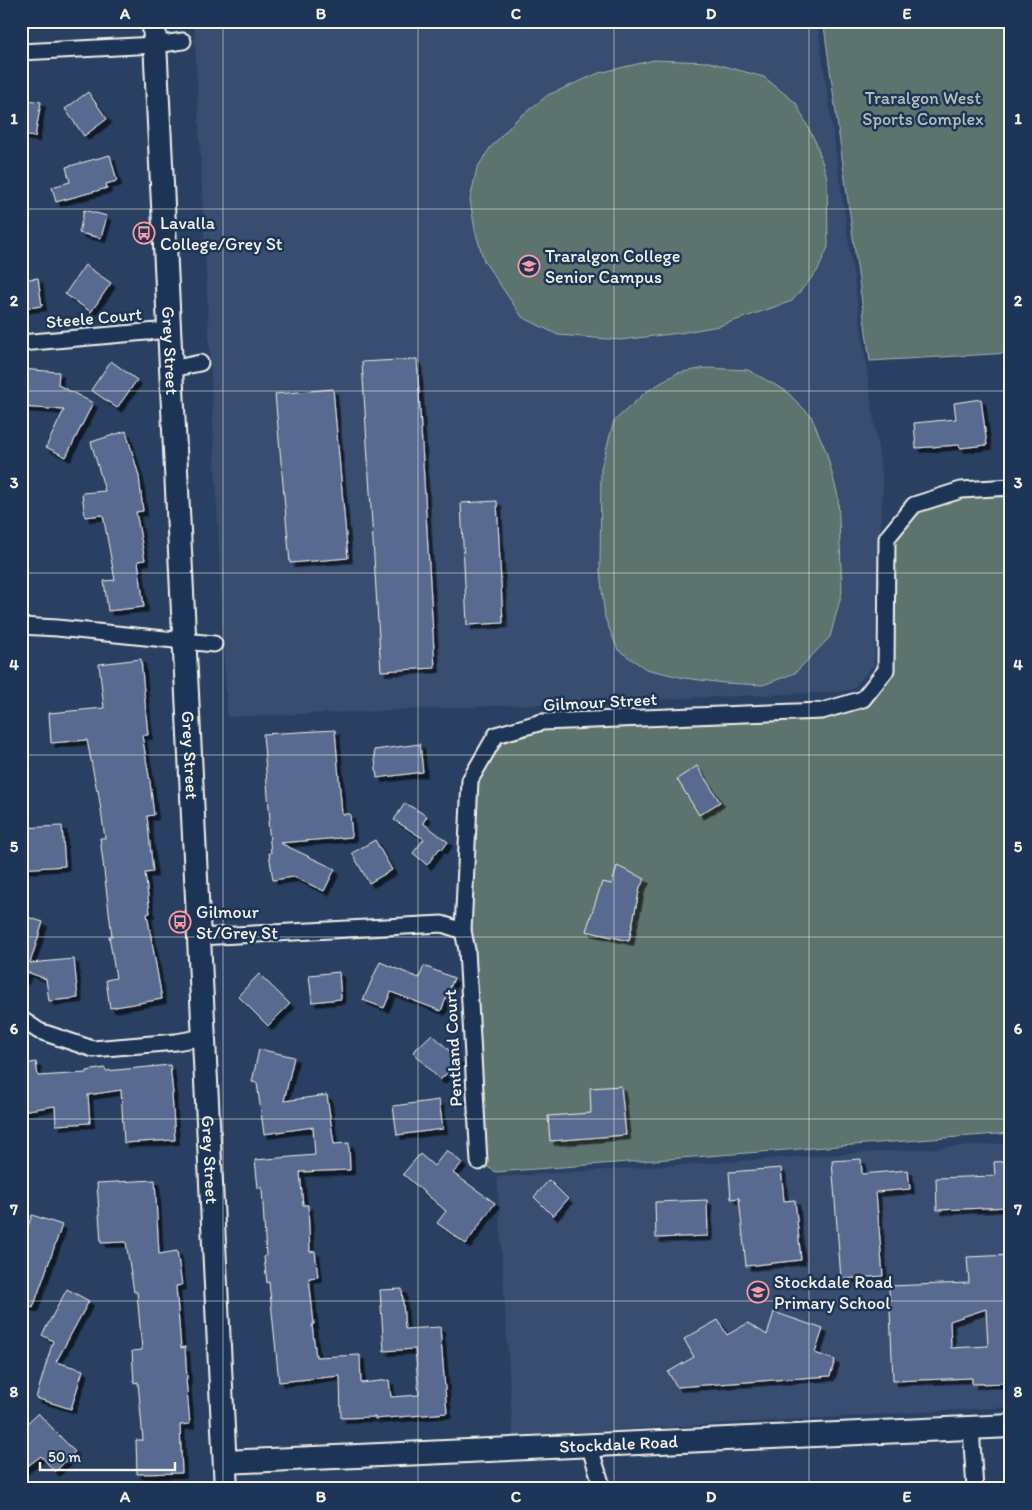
<svg xmlns="http://www.w3.org/2000/svg" width="1032" height="1510" viewBox="0 0 1032 1510" font-family="Itim,sans-serif">
	<defs>
		<filter id="shadow"><feDropShadow dx="4.5" dy="4.5" stdDeviation="0" flood-color="#0009"/></filter>
	</defs>
	<rect width="100%" height="100%" fill="#294062"/>
	<filter id="ink" filterUnits="userSpaceOnUse"><feTurbulence type="fractalNoise" baseFrequency=".02" numOctaves="2"/><feDisplacementMap in="SourceGraphic" scale="10" xChannelSelector="R" yChannelSelector="G"/><feConvolveMatrix kernelMatrix="1 2 1 2 8 2 1 2 1" color-interpolation-filters="sRGB"/></filter>
	<g filter="url(#ink)">
		<!-- built -->
		<g fill="#374d70">
			<path d="M194 21H817L883 483 874 665 853 689 838 692 227 717Z"/>
			<path d="M1011 1143V1407L513 1436 497 1177Z"/>
		</g>
		<!-- green -->
		<g fill="#5c736e" stroke="#a8b2ab">
			<path d="M825 21H1011V353L870 361 824 26Z"/>
			<path d="M654 60 709 62 764 77 796 103 816 143 827 177 828 247 818 270 792 301 719 326 680 333 620 340 558 335 522 317 484 261 475 230 470 200 477 168 490 148 516 120 548 95 599 73Z"/>
			<path d="M706 368 748 370 786 391 811 416 826 451 838 496 842 592 830 637 795 673 763 685 724 683 684 678 646 669 618 650 605 618 600 570 601 468 614 421 646 392 677 373Z"/>
			<path d="M1011 487V1133L496 1172 479 1162 467 950 470 780 496 735 542 722 822 711 863 699 886 670 887 538 914 505Z"/>
		</g>
		<!-- building -->
		<g fill="#586b8f" stroke="#f4f1e8" fill-rule="evenodd" filter="url(#shadow)">
			<path d="M88 92 107 119 84 136 65 109Z"/>
			<path d="M21 99 41 102 35 137 21 135Z"/>
			<path d="M110 155 117 181 106 184 107 188 56 202 52 187 70 182 66 167Z"/>
			<path d="M84 210 107 216 101 238 79 233Z"/>
			<path d="M85 265 111 283 91 312 65 294Z"/>
			<path d="M38 278 42 306 21 309V280Z"/>
			<path d="M417 359 435 668 381 671 362 362Z"/>
			<path d="M111 361 137 380 117 408 91 390Z"/>
			<path d="M21 369 59 372 58 385 93 403 66 457 46 447 64 410 21 407Z"/>
			<path d="M333 389 348 558 290 563 275 394Z"/>
			<path d="M981 399 987 445 960 448 959 445 916 448 914 423 956 419 954 403Z"/>
			<path d="M126 431 139 476 143 511 136 512 145 560 138 561 144 607 108 611 104 581 115 580 103 515 85 517 82 493 105 491 91 442Z"/>
			<path d="M497 501 503 623 467 625 461 503Z"/>
			<path d="M141 659 148 735H142L150 782 154 815 147 816 153 872 145 873 150 913 147 914 162 999 110 1008 106 980 116 978 109 936H112L100 838H105L98 790 97 791 87 740 51 743 49 713 104 708 99 664Z"/>
			<path d="M335 730 342 814H350L352 837 280 843 335 869 324 891 294 877 273 880 269 853H271L268 821 270 820 263 734Z"/>
			<path d="M420 744 423 772 377 778 374 750Z"/>
			<path d="M697 766 720 802 699 815 677 779Z"/>
			<path d="M405 803 427 816 423 823 448 842 442 850 440 848 427 865 413 853 424 839 394 820Z"/>
			<path d="M62 826 65 866 21 869V828Z"/>
			<path d="M375 840 392 870 369 883 352 853Z"/>
			<path d="M617 866 645 879 640 887 629 941 586 931 602 882 612 884Z"/>
			<path d="M21 915 43 922 30 963 74 959 78 998 49 1001 46 979 27 972 24 980H21Z"/>
			<path d="M380 962 419 978 424 966 454 978 441 1011 391 992 384 1008 363 1000Z"/>
			<path d="M339 972 341 999 312 1002 309 975Z"/>
			<path d="M259 974 290 1004 268 1026 238 996Z"/>
			<path d="M432 1034 460 1061 440 1080 413 1052Z"/>
			<path d="M259 1049 294 1057 284 1101 327 1095 334 1144 349 1143 350 1170 300 1172 303 1205H308L310 1252 315 1251 318 1277 309 1278 314 1324 312 1325 316 1357 360 1355 361 1383 389 1380 391 1397 419 1395 415 1349 384 1351 380 1290 402 1289 405 1329 440 1327 447 1413 375 1419V1417L341 1418 340 1376 279 1382 269 1282 267 1283 264 1257 266 1256 262 1188H258L255 1160 315 1155 313 1127 264 1134 257 1083 252 1082Z"/>
			<path d="M36 1062 38 1076 87 1073V1071L105 1068 106 1071 170 1065 173 1094H172L175 1140 124 1143 121 1090 88 1095 90 1123 56 1125 55 1106 21 1111V1065Z"/>
			<path d="M621 1086 626 1135 550 1141 548 1116 591 1113 590 1088Z"/>
			<path d="M439 1100 443 1129 397 1135 393 1106Z"/>
			<path d="M447 1150 462 1163 453 1173 495 1203 466 1244 437 1223 446 1211 403 1174 420 1154 434 1166Z"/>
			<path d="M861 1159 862 1174 908 1170 910 1189 876 1192 883 1276 841 1279 832 1161Z"/>
			<path d="M1011 1161V1207L937 1210 936 1178 995 1176 994 1162Z"/>
			<path d="M781 1168 784 1201 795 1200 801 1260 746 1266 739 1198 731 1199 729 1172Z"/>
			<path d="M155 1180 159 1254 177 1251 182 1285 176 1286 181 1348 185 1347 187 1379H186L190 1424 180 1425 182 1473 137 1474 136 1440H143L138 1382 134 1383 132 1351 142 1350 137 1292H134L126 1242 101 1243 97 1183Z"/>
			<path d="M549 1180 568 1199 553 1216 534 1197Z"/>
			<path d="M707 1200 708 1236 656 1238 655 1202Z"/>
			<path d="M32 1215 62 1225 33 1308 21 1304V1245Z"/>
			<path d="M1011 1255V1383L972 1384V1378L893 1381 889 1286 969 1283 967 1257ZM986 1309 988 1346 951 1348 950 1321Z"/>
			<path d="M67 1289 89 1301 56 1362 83 1370 71 1409 36 1398 53 1341 42 1335Z"/>
			<path d="M774 1312 823 1329 815 1353 835 1360 830 1376 677 1387 668 1372 694 1357 684 1339 718 1320 727 1335 748 1323 767 1335Z"/>
			<path d="M38 1413 75 1452 55 1472 41 1456 21 1471V1429Z"/>
		</g>
		<g fill="none" stroke-linecap="round" stroke-linejoin="round">
			<!-- street casing -->
			<g stroke="#f4f1e8" stroke-width="19">
				<g id="street">
					<path d="M21 52 155 45 183 41"/>
					<path d="M21 343 169 330"/>
					<path d="M171 369 200 363"/>
					<path d="M21 626 57 628 214 644"/>
					<path d="M463 931 467 950 479 1162"/>
					<path d="M199 937 442 924 463 931 470 780 496 735 542 722 822 711 863 699 886 670 887 538 914 505 961 490 1011 487"/>
					<path d="M21 1019 39 1031 93 1049 176 1042 204 1037"/>
					<path d="M971 1428 975 1489"/>
					<path d="M589 1445 603 1489"/>
				</g>
			</g>
			<!-- secondary casing -->
			<g stroke="#f4f1e8" stroke-width="26">
				<g id="secondary">
					<path id="s1" d="M154 21 226 1489"/>
					<path id="s2" d="M225 1462 1011 1426"/>
				</g>
			</g>
			<!-- street -->
			<use href="#street" stroke="#1d3557" stroke-width="15"/>
			<!-- secondary -->
			<use href="#secondary" stroke="#1d3557" stroke-width="22"/>
		</g>
	</g>
	<!-- grid -->
	<path fill="none" stroke="#f4f1e8" stroke-width="1" stroke-opacity="0.55" d="M223 21V1489M418 21V1489M614 21V1489M809 21V1489M21 209H1011M21 391H1011M21 573H1011M21 755H1011M21 937H1011M21 1119H1011M21 1301H1011"/>
	<!-- icons -->
	<defs>
		<g id="bus-ring" transform="scale(1.125)"><circle r="9.5" fill="#1d3557" stroke="#ff9aa2" stroke-width="1.5"/><path d="M-5-6H5V4H4V6H2V4H-2V6H-4V4H-5ZM-3.5-4V0h7V-4ZM-3.5 1.2v1.5H-2V1.2ZM2 1.2v1.5H3.5V1.2Z" fill="#ff9aa2"/></g>
		<g id="school-ring" transform="scale(1.125)"><circle r="9.5" fill="#1d3557" stroke="#ff9aa2" stroke-width="1.5"/><path d="M0-5L7-2L0 1L-7-2ZM-4 1L0 2.5L4 1V4Q0 6-4 4Z" fill="#ff9aa2"/></g>
	</defs>
	<g fill-rule="evenodd">
		<use href="#bus-ring" x="144" y="233"/>
		<use href="#school-ring" x="529" y="266"/>
		<use href="#bus-ring" x="180" y="922"/>
		<use href="#school-ring" x="758" y="1292"/>
	</g>
	<g text-anchor="middle" stroke-width="5" stroke-linejoin="round" paint-order="stroke">
		<!-- park labels -->
		<g font-size="18" fill="#b7bfb7" stroke="#1d3557">
			<text x="923" y="104">Traralgon West<tspan x="923" dy="21">Sports Complex</tspan></text>
		</g>
		<!-- poi labels -->
		<g font-size="18" fill="#f4f1e8" stroke="#1d3557" text-anchor="start">
			<text x="160" y="229">Lavalla<tspan x="160" dy="21">College/Grey St</tspan></text>
			<text x="545" y="262">Traralgon College<tspan x="545" dy="21">Senior Campus</tspan></text>
			<text x="196" y="918">Gilmour<tspan x="196" dy="21">St/Grey St</tspan></text>
			<text x="774" y="1288">Stockdale Road<tspan x="774" dy="21">Primary School</tspan></text>
		</g>
		<!-- street labels -->
		<g font-size="18" fill="#f4f1e8" stroke="#1d3557">
			<text transform="translate(94 318) rotate(-5)" y="6">Steele Court</text>
			<text dy="6" stroke="none"><textPath href="#s1" startOffset="330">Grey Street</textPath></text>
			<text transform="translate(600 702) rotate(-3)" y="6">Gilmour Street</text>
			<text dy="6" stroke="none"><textPath href="#s1" startOffset="735">Grey Street</textPath></text>
			<text transform="translate(453 1048) rotate(-93)" y="6">Pentland Court</text>
			<text dy="6" stroke="none"><textPath href="#s1" startOffset="1140">Grey Street</textPath></text>
			<text dy="6" stroke="none"><textPath href="#s2" startOffset="394">Stockdale Road</textPath></text>
		</g>
	</g>
	<!-- margin -->
	<rect width="1032" height="1510" fill="none" stroke="#1d3557" stroke-width="55"/>
	<!-- scale -->
	<path d="M40 1462v8h135v-8" fill="none" stroke="#f4f1e8" stroke-width="2.5"/>
	<text x="48" y="1462" font-size="15" fill="#f4f1e8" stroke="#1d3557" stroke-width="4" paint-order="stroke">50 m</text>
	<rect x="28" y="28" width="976" height="1454" fill="none" stroke="#f4f1e8" stroke-width="2"/>
	<g font-size="16" text-anchor="middle" font-weight="bold" fill="#f4f1e8">
		<text x="125" y="19">A</text>
		<text x="321" y="19">B</text>
		<text x="516" y="19">C</text>
		<text x="711" y="19">D</text>
		<text x="907" y="19">E</text>
		<text x="14" y="124">1</text>
		<text x="1018" y="124">1</text>
		<text x="14" y="306">2</text>
		<text x="1018" y="306">2</text>
		<text x="14" y="488">3</text>
		<text x="1018" y="488">3</text>
		<text x="14" y="670">4</text>
		<text x="1018" y="670">4</text>
		<text x="14" y="852">5</text>
		<text x="1018" y="852">5</text>
		<text x="14" y="1034">6</text>
		<text x="1018" y="1034">6</text>
		<text x="14" y="1215">7</text>
		<text x="1018" y="1215">7</text>
		<text x="14" y="1397">8</text>
		<text x="1018" y="1397">8</text>
		<text x="125" y="1502">A</text>
		<text x="321" y="1502">B</text>
		<text x="516" y="1502">C</text>
		<text x="711" y="1502">D</text>
		<text x="907" y="1502">E</text>
	</g>
</svg>
